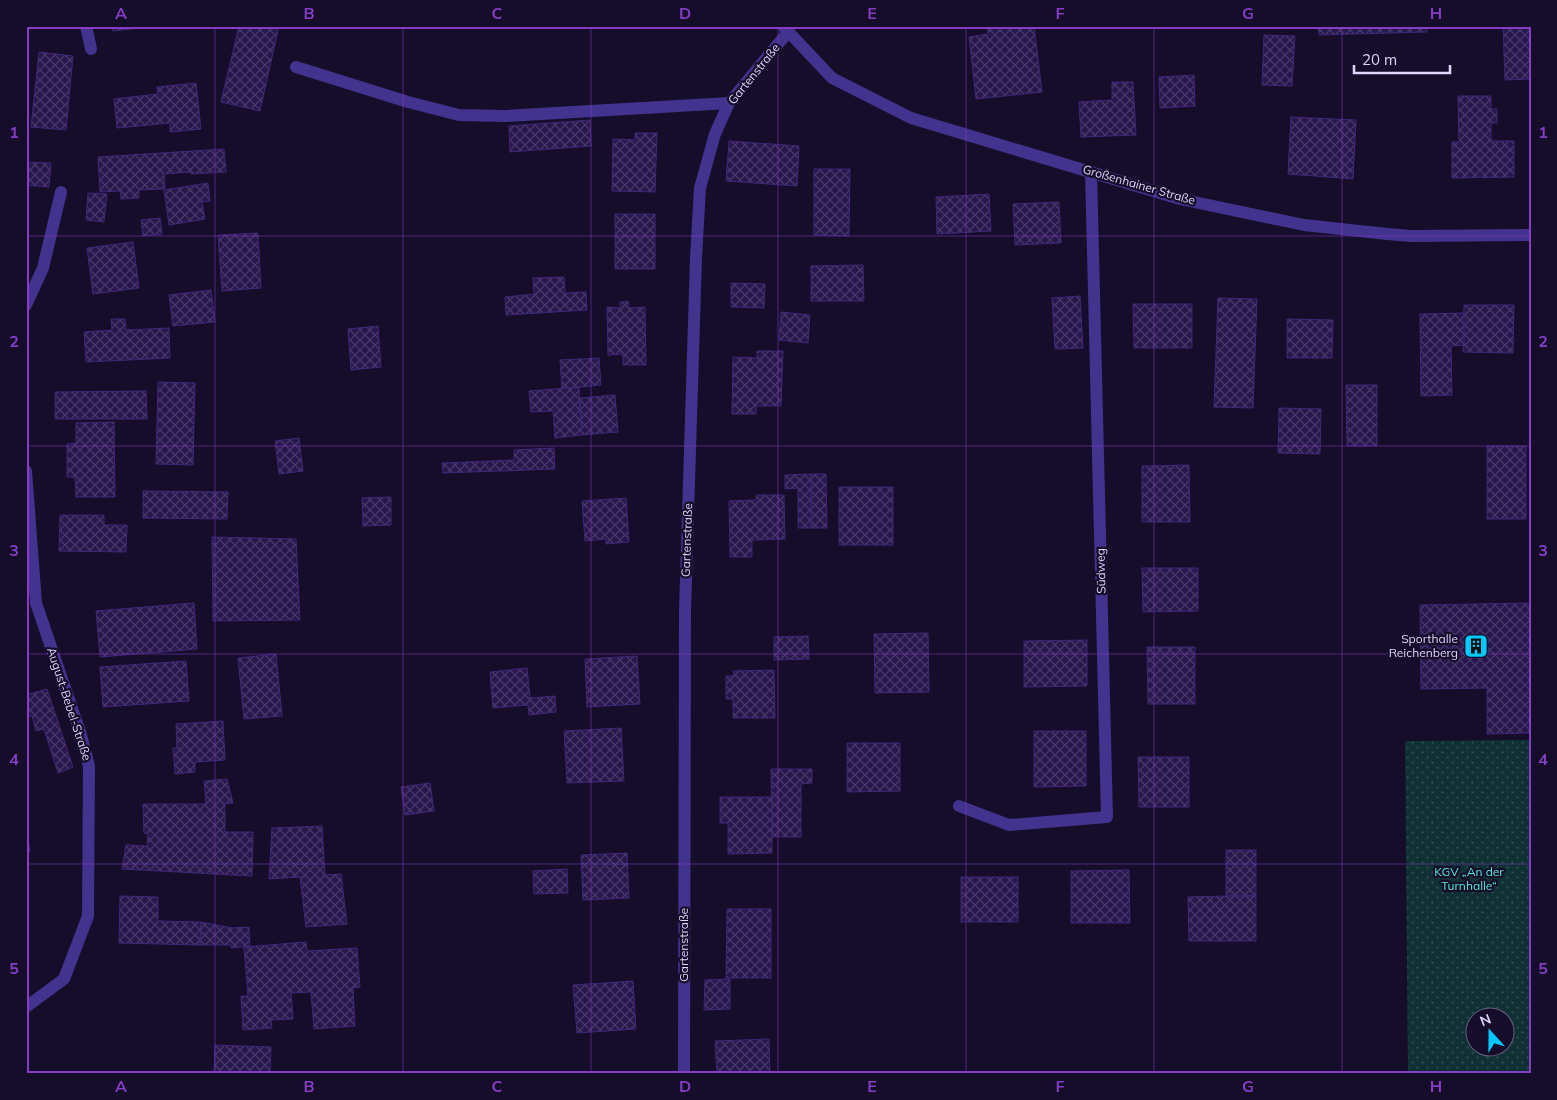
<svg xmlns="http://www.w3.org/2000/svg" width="1557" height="1100" viewBox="0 0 1557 1100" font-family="Mulish,sans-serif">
	<defs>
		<pattern id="park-dots" width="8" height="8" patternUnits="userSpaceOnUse" patternTransform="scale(1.25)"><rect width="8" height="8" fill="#0f3134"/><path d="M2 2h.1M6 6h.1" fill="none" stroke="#324e52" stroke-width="1.8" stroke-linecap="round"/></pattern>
		<pattern id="building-cross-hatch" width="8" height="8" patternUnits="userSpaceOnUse" patternTransform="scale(1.25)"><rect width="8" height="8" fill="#28174d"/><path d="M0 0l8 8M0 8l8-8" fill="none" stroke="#473868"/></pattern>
	</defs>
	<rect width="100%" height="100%" fill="#150d29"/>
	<!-- park -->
	<path fill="url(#park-dots)" fill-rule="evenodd" d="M1531 740V1074H1408L1405 741ZM1474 1018H1504V1048H1474Z"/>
	<!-- building -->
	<g fill="url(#building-cross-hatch)" stroke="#41267b">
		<path d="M112 26H158L113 31Z"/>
		<path d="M239 26H279L260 111 221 102Z"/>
		<path d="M987 26H1034L1042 92 976 99 969 37 988 34Z"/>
		<path d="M1318 26H1427V32L1319 35Z"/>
		<path d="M1503 26H1531V79L1505 80Z"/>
		<path d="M1264 35 1295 36 1292 86 1262 85Z"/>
		<path d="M39 52 73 56 66 130 31 127Z"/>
		<path d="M1194 75 1195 106 1160 108 1159 77Z"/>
		<path d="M1112 82H1133L1136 135 1081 137 1079 102 1112 100Z"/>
		<path d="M196 83 201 129 170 132V123L117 128 114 99 158 94 157 87Z"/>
		<path d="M1458 96H1491V109H1497V123H1491V141H1514V177L1452 178V142H1459Z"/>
		<path d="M1291 117 1356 120 1353 179 1288 174Z"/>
		<path d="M590 120 591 146 510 152 509 126Z"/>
		<path d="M635 133H657L655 192 612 191 613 139 635 140Z"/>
		<path d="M729 141 799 146 797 186 726 181Z"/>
		<path d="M224 149 226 172 191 174V172L164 174 165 189 139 190V198L121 199 120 191 100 192 98 157Z"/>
		<path d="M26 162 51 163 49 187 26 185Z"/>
		<path d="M814 169H850L849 236 814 235Z"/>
		<path d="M208 183 210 201 202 202 205 219 169 225 164 190Z"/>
		<path d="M88 193 107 194 104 222 86 220Z"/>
		<path d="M989 194 991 231 937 234 936 197Z"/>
		<path d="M1059 202 1061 243 1015 245 1013 204Z"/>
		<rect x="615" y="214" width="40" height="55"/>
		<path d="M160 218 162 234 143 236 141 220Z"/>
		<path d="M258 233 261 288 222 291 218 235Z"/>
		<path d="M133 242 139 288 93 294 87 248Z"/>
		<path d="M863 265 864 301H811V266Z"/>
		<path d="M564 277 565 293 586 292 587 310 506 315 505 297 534 294 533 278Z"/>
		<path d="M731 283 765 284 764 308 731 307Z"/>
		<path d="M211 290 215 322 173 326 169 295Z"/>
		<path d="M1080 296 1083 348 1055 349 1052 298Z"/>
		<path d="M1218 298 1257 299 1253 408 1214 407Z"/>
		<path d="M628 301 629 308 645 307 646 365H623V354L608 355 607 307 620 308V302Z"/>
		<path d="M1133 304H1192V348H1134Z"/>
		<path d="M1464 305H1514L1513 353 1463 352Z"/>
		<path d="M781 312 810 315 808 343 779 340Z"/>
		<path d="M1464 313V345L1451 346 1452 395 1421 396 1420 314Z"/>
		<path d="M111 319H125L126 330 169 328 170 358 86 362 84 332 112 330Z"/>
		<path d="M1287 319 1333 320 1332 358H1287Z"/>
		<path d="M378 326 381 367 351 370 348 329Z"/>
		<path d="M757 351H783L781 406H756V414H732L733 357 757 358Z"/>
		<path d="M599 358 601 385 562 389 560 360Z"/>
		<path d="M158 382 195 383 193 465 156 464Z"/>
		<path d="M1346 385H1377V446H1347Z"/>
		<path d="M579 387 582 435 555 438 553 411 531 412 529 391Z"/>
		<path d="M146 391 147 419H55V392Z"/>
		<path d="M615 395 618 432 582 435 580 398Z"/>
		<path d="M1279 408 1321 409 1320 454 1278 453Z"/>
		<path d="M114 422 115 497H76L75 477H67V444L76 443V423Z"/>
		<path d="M299 438 303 471 279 474 275 441Z"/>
		<rect x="1487" y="446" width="39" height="73"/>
		<path d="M554 448 555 469 443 473 442 463 514 460V450Z"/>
		<path d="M1189 465 1190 522H1142V466Z"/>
		<path d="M811 474V528H798V488L785 489V475Z"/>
		<path d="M811 474H826L827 528H811Z"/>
		<rect x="839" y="487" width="54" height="58"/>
		<path d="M143 491 228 492 227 519 143 518Z"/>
		<path d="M756 495H784L785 539 752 540V557H730L729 501 756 500Z"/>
		<path d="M391 497V525L363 526 362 498Z"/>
		<path d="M626 498 629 542 606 544V539L585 541 582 501Z"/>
		<path d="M60 515H104V525H127L126 552 59 551Z"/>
		<path d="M212 537 296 539 300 620 213 621Z"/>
		<path d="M1142 568H1198V611L1143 612Z"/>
		<path d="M194 603 197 649 100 657 96 611Z"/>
		<path d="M1531 603V733L1487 734V688L1421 689 1420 605Z"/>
		<path d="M928 633 929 692 875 693 874 634Z"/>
		<path d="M808 636 809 659 774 660V637Z"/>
		<path d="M1087 640V686L1024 687V641Z"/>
		<path d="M1147 647H1195V704H1148Z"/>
		<path d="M276 654 282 716 244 719 238 658Z"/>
		<path d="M637 656 640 704 587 707 585 659Z"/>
		<path d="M186 661 189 701 103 707 100 667Z"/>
		<path d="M527 668 530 698 555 696 556 712 529 715 528 705 493 708 490 672Z"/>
		<path d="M774 670 775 718H733V699H726V676H734L733 671Z"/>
		<path d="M47 689 73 767 58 773 44 729 36 731 32 716 26 717V695Z"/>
		<path d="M223 721 225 760 195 762V772L175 774 173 748H177L176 724Z"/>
		<path d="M621 728 624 781 567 783 564 731Z"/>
		<path d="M1034 731H1086V786L1034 787Z"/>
		<path d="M847 743H900V791L847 792Z"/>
		<path d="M1138 757H1189V807H1139Z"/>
		<path d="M771 769H812V783L801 784V837H772Z"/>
		<path d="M227 779 233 803 225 804V832H253L252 876 122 869 126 845 147 846 148 834 144 833 143 804H206L204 781Z"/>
		<path d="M430 783 434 811 405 815 401 787Z"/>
		<path d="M720 797H772V853L728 854V823H720Z"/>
		<path d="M26 822 30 852 26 853Z"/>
		<path d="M322 826 325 875 341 874 347 924 306 927 300 877 269 879 272 828Z"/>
		<rect x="1226" y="850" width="30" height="46"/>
		<path d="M627 853 629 898 583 900 581 855Z"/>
		<path d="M567 869 568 893 534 894 533 871Z"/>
		<path d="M1129 870 1130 923H1071V871Z"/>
		<rect x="961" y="877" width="57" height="45"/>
		<path d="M120 896 158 897V921L201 922 200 945 119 943Z"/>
		<path d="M1226 896H1256V941H1189L1188 897Z"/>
		<path d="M727 909H771V978H726Z"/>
		<path d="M201 922 232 928 249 927 250 946 231 948V945H200Z"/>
		<path d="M306 942 307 951 357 948 360 987 353 988 355 1026 314 1029 311 992 291 993 293 1019 271 1020 272 1028 243 1030 241 996H248L244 947Z"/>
		<path d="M730 979V1009L704 1010 705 980Z"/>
		<path d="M633 981 636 1029 577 1033 573 985Z"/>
		<path d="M769 1039 770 1074 717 1073 715 1041Z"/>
		<path d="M215 1045 271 1047 270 1074H214Z"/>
	</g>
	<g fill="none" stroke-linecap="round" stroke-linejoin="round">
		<!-- service -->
		<g stroke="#41338e" stroke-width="12">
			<path d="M86 26 91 49"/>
			<path d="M296 67 408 102 459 115 506 116 729 103"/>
		</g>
		<!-- minor -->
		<g stroke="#41338e" stroke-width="12">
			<path d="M26 305 43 268 61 192"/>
			<path d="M26 471 36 603 81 735 89 766 88 916 64 979 26 1007"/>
			<path d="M959 806 1009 825 1107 817 1091 172"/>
			<path d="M684 1074 685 611 696 258 700 188 715 134 729 103 788 32"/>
		</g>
		<!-- tertiary -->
		<path stroke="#41338e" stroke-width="12" d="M783 26 832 78 911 118 1180 199 1304 225 1387 234 1411 236 1531 235"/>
	</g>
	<!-- grid -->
	<path fill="none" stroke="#853dc5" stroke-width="1" stroke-opacity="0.55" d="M215 26V1074M403 26V1074M591 26V1074M778 26V1074M966 26V1074M1154 26V1074M1342 26V1074M26 236H1531M26 446H1531M26 654H1531M26 864H1531"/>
	<!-- icons -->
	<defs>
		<g id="building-square" transform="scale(1.25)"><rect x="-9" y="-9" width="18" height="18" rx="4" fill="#01c9ff" stroke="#150d29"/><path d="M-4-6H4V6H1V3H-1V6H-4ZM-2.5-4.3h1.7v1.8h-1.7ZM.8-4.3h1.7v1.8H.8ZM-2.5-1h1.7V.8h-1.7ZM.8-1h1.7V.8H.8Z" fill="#111"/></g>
	</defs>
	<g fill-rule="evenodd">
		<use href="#building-square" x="1476" y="646"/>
	</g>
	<g text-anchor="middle" stroke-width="4.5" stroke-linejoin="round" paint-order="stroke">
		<!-- street labels -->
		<g font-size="12" fill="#dfd5ff" stroke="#150d29">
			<text transform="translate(754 74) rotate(-51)" y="4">Gartenstraße</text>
			<text transform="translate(1139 185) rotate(16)" y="4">Großenhainer Straße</text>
			<text transform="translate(687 540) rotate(-88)" y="4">Gartenstraße</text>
			<text transform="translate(1101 571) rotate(-91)" y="4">Südweg</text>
			<text transform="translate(69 704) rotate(72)" y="4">August-Bebel-Straße</text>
			<text transform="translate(684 945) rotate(-90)" y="4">Gartenstraße</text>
		</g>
		<!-- poi labels -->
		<g font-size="12" fill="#dfd5ff" stroke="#150d29" text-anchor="end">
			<text x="1458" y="643">Sporthalle<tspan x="1458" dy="14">Reichenberg</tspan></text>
		</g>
		<!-- park labels -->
		<g font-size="12" fill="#53edd8" stroke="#150d29">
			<text x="1469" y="876">KGV „An der<tspan x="1469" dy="14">Turnhalle“</tspan></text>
		</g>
	</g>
	<!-- border -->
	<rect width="1557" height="1100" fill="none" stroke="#150d29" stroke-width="55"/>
	<!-- north arrow -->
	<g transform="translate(1490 1032) rotate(339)"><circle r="24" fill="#150d29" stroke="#665d7f"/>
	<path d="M0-4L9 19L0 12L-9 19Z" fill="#01c9ff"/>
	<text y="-8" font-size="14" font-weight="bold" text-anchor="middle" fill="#dfd5ff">N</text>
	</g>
	<!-- scale -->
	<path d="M1354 65v8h96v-8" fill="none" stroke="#dfd5ff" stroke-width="2.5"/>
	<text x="1362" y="65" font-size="15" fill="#dfd5ff" stroke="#150d29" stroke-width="4" paint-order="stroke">20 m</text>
	<rect x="28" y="28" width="1502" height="1044" fill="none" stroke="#853dc5" stroke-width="2"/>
	<g font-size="16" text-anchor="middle" font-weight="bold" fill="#853dc5">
		<text x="121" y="19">A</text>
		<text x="309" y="19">B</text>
		<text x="497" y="19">C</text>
		<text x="685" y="19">D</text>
		<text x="872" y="19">E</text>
		<text x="1060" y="19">F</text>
		<text x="1248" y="19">G</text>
		<text x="1436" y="19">H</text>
		<text x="14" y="138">1</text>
		<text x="1543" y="138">1</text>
		<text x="14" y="347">2</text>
		<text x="1543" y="347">2</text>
		<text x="14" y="556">3</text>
		<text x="1543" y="556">3</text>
		<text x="14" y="765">4</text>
		<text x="1543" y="765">4</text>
		<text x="14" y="974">5</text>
		<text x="1543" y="974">5</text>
		<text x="121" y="1092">A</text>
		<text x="309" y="1092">B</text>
		<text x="497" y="1092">C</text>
		<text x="685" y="1092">D</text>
		<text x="872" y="1092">E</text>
		<text x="1060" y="1092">F</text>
		<text x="1248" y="1092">G</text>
		<text x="1436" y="1092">H</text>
	</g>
</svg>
